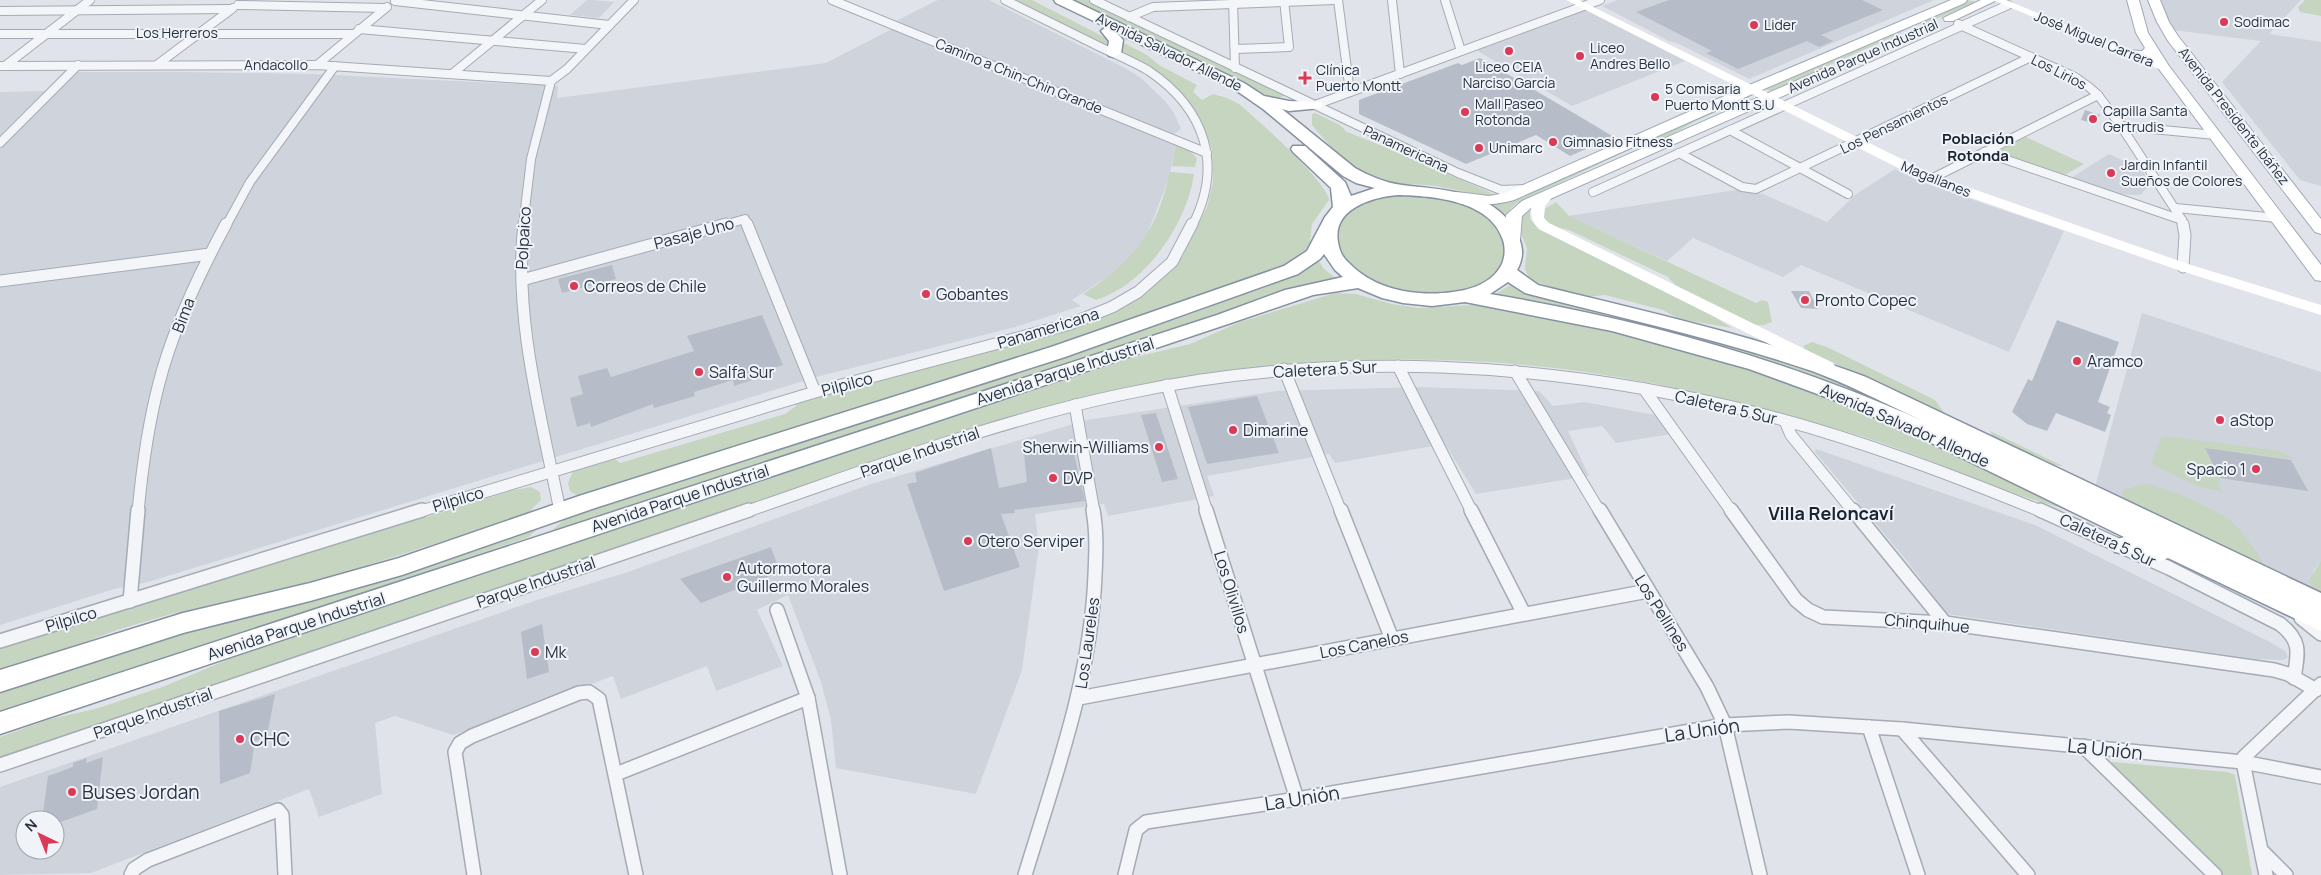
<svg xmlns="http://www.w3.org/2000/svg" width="2321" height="875" viewBox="0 0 2321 875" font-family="Manrope,sans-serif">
	<rect width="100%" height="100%" fill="#e0e4ea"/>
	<!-- built -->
	<g fill="#ced3dc" fill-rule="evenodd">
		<path d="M587 0H593L614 2 599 18 570 15Z"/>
		<path d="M938 0H989L1125 68 1140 77 1165 101 1174 113 1181 129 1171 136 894 22Z"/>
		<path d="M1618 0H1934L1749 79 1679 44 1669 41 1602 6Z"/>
		<path d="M2160 0H2301L2269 34 2321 42V186L2300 180 2222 82 2261 41 2173 30Z"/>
		<path d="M1586 10 1685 61 1572 106 1476 50Z"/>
		<path d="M892 29 1176 145 1169 178 1148 232 1138 249 1119 269 1072 300 1081 306 1015 327 820 376 148 582 114 589 0 625V92L45 91 64 72H181L314 74 558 86 557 98 826 63Z"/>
		<path d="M2109 154 2142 169 2150 185 2140 195 2117 194 2071 178Z"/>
		<path d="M1895 169 1918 181 2064 231 2009 352 1801 265 1783 277 1693 238 1667 261 1568 216 1736 190 1763 194 1827 222 1855 195Z"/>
		<path d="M2142 313 2321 372V560L2314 570 2311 587 2316 593 2094 491Z"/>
		<path d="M1418 387 1539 391 1553 406 1584 402 1655 415 1671 434 1616 443 1602 426 1568 431 1589 476 1476 494 1445 444 1335 463 1329 454 1207 476 1214 496 1108 516 1104 504 1035 514 1039 546 1022 670 976 794 836 768 831 720 821 682 788 595 757 610 783 666 716 691 707 666 621 699 613 676 453 735 395 716 375 723 382 794 319 817 309 789 91 873 0 875V787L537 600 628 572 871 484 1087 420 1277 391ZM25 820H55V850H25Z"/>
		<path d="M1816 449 2035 525 2268 641 2285 651 2288 657 2283 660 2256 659 1947 614 1903 556 1815 452Z"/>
	</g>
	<!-- green -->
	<g fill="#c6d5c0">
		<path d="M1011 0H1032L1110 40 1108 47Z"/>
		<path d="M1072 0H1088L1282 93 1284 96 1277 99 1270 97 1204 62Z"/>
		<path d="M1967 0 1977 2 1921 25 1919 21Z"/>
		<path d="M2305 0H2321V16L2300 12 2298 7Z"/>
		<path d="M1912 25 1897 35 1771 91 1765 89Z"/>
		<path d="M1122 42 1147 55 1159 65 1197 85 1193 92 1202 100 1213 94 1227 98 1239 104C1255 117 1328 183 1329 200L1312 224 1310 242 1305 252 1285 267 1202 297 1168 305 1150 312 1128 324 1014 362 578 496 570 491 568 483 573 471 614 458 620 463 785 414 796 406V403L1048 335 1146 292 1167 274 1183 255 1207 207 1213 182 1212 149 1200 120 1182 95 1173 86 1120 53Z"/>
		<path d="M1748 95 1750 97 1696 121 1662 140 1653 143 1644 141Z"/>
		<path d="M1315 113 1340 125 1347 132 1385 147 1496 195C1475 197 1457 189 1436 186 1423 184 1410 185 1398 184 1356 179 1337 154 1312 125V114Z"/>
		<path d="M2024 136 2084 164 2063 176 1995 153Z"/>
		<path d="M1171 142 1190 150 1197 159 1195 167 1172 166 1176 145Z"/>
		<path d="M1629 147 1633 148 1517 203 1511 208 1507 215 1489 204 1513 201Z"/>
		<path d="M1170 172 1194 174C1187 224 1145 285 1096 300L1083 294C1134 261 1156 233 1170 172Z"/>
		<path d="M1388 194C1413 194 1436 195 1459 203 1490 213 1523 245 1495 275 1485 285 1470 289 1457 293 1420 303 1327 283 1336 231 1338 220 1348 208 1359 203 1368 199 1379 197 1388 194Z"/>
		<path d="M1556 202 1569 216 1756 303 1762 300 1768 302 1772 322 1764 325H1754L1679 289 1668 277 1569 230 1551 226 1544 221 1543 210Z"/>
		<path d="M1533 206 1530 211V219L1540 230 1702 309 1732 328 1679 319 1663 310 1605 295 1587 297 1535 282 1528 276 1525 269 1527 248 1518 227 1523 212Z"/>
		<path d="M1317 258 1324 269 1337 279 1272 296 546 536 566 518 1186 316 1293 274Z"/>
		<path d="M1512 284 1520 290 1541 297C1650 323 1758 350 1862 391L2321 610 1880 406 1492 296Z"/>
		<path d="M1335 293 1356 294 1392 304 1419 308 1490 304 1617 331 1735 363 1873 413 2080 515C2061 507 2042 503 2022 496 1968 477 1916 453 1861 436 1752 404 1639 375 1525 365 1347 349 1176 369 1004 418L0 759V737L50 719 95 709 165 686 234 657 1132 358 1190 344 1240 322Z"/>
		<path d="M1812 342 1827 347 1935 400 1945 414 1806 350 1803 346Z"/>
		<path d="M1990 431 2063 466 2050 465 1993 438Z"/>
		<path d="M2165 436 2279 451 2295 459 2205 448 2220 478 2218 483 2222 492 2197 486 2151 464 2161 438Z"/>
		<path d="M2145 484C2165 486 2220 510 2235 525 2249 540 2260 558 2271 575L2125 502 2122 493 2126 489Z"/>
		<path d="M531 487 540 492 541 500 527 514 306 585 215 606 171 614 117 630 0 673V648L514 490Z"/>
		<path d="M539 527 529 537 0 714V692L182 632Z"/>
		<path d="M2321 560V593L2311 587 2309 581Z"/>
		<path d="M2112 762 2228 772 2235 775 2252 875H2223L2110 765Z"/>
	</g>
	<!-- building -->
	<g fill="#b7bdc8">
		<path d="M1669 0H1862L1883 10 1821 35 1833 41 1819 47 1807 41 1738 69 1706 53 1712 51 1636 12Z"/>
		<path d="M1480 58 1567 109 1614 137 1570 156 1536 135 1466 164 1359 114V100L1458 63 1462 65Z"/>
		<path d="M2085 110 2100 115 2096 124 2081 120Z"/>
		<path d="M612 265 616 279 562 293 558 279Z"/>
		<path d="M1791 291H1809L1818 309 1801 308Z"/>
		<path d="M762 315 783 365 770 369 771 374 734 386 733 380 694 392 695 396 654 408 653 404 591 427 590 423 577 427 570 398 583 394 578 376 607 368 611 377 694 351 687 336Z"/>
		<path d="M2057 320 2119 342 2098 402 2110 407 2107 413 2111 415 2105 432 2056 413 2047 431 2027 424 2012 412 2028 379 2032 381Z"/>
		<path d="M1257 396 1279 453 1207 464 1188 407Z"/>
		<path d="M1156 413 1178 479 1162 482 1141 415Z"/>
		<path d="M1072 445 1085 501 1014 510 1015 513 1001 514 1020 567 944 591 907 484 917 482 915 473 991 448 999 488 1027 482 1024 454Z"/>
		<path d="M2205 448 2291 460 2308 491 2220 478Z"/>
		<path d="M771 547 780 572 701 603 680 579Z"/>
		<path d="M542 624 549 672 527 679 521 632Z"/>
		<path d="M275 694 267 736 255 741 250 773 220 784 219 711Z"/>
		<path d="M103 757 97 809 55 824V820H42L48 776 73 767V763L87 758 86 763Z"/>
	</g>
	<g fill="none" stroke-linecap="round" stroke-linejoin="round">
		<!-- street-far2 casing -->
		<g stroke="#a5abb5" stroke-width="10">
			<g id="street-far2">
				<path d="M832 0 1207 153"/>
				<path d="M1005 0C1033 14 1062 28 1090 42 1109 52 1131 60 1149 71 1205 109 1224 165 1192 226"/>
				<path d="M1094 0 1458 173 1501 190 1525 189"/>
				<path d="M1233 0 1235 68"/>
				<path d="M1338 0 1350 92"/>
				<path d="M1392 0 1400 74"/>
				<path d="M1445 0 1461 51"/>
				<path d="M395 1 609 25"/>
				<path d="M238 5 385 8"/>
				<path d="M0 11 231 9"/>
				<path d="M1129 17 1153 7 1335 0"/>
				<path d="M1958 24 2075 77 2089 87 2098 95 2121 126 2182 220 2183 226"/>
				<path d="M359 29 586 49"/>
				<path d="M0 34H353"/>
				<path d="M1235 49 1289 47 1284 0"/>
				<path d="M158 64 233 8"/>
				<path d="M317 65 387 7"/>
				<path d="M0 66 317 65 551 81"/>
				<path d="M5 66 90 0"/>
				<path d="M452 74 542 0"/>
				<path d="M1315 105 1600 0"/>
				<path d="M2121 126 2215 135"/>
				<path d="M1730 130 1848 194"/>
				<path d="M0 143 78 65"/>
				<path d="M1984 152 2182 220"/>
				<path d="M1679 153 1742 187 1756 189 2031 57"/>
				<path d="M1931 179 2098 95"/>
				<path d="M1593 192 2008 5"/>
				<path d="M2176 208 2277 218"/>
				<path d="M226 226 250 182 335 66"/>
				<path d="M523 226 531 159 551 81 567 69 634 0"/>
				<path d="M721 226 745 219 748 226"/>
			</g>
		</g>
		<!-- street-far1 casing -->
		<g stroke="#a5abb5" stroke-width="13">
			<g id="street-far1">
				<path d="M524 224C513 316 542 421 560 511"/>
				<path d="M747 224 815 392"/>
				<path d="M2183 224 2185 235 2183 267"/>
				<path d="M522 280 726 224"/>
				<path d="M0 281 210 254"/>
				<path d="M1398 366 1472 512"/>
				<path d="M1284 369 1341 512"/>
				<path d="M1515 371 1600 512"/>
				<path d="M1167 385 1207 512"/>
				<path d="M1644 389 1732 512"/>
				<path d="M1075 405 1094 512"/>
				<path d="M1785 421 1791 435 1854 512"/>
				<path d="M138 512C142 469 148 425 159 383 173 328 199 274 226 224"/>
				<path d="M418 512 815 392 1070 324 1112 307 1138 292 1172 262 1192 224"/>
				<path d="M745 512C870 469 995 421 1124 394 1333 349 1550 361 1757 413 1855 438 1950 474 2043 512"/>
			</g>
		</g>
		<!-- street casing -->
		<g stroke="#a5abb5" stroke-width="16">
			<g id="street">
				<path d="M1206 510 1297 799"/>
				<path d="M1341 510 1392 639"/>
				<path d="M1471 510 1524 614"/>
				<path d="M1600 510 1707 687 1725 725 1760 875"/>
				<path d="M1731 510 1796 600 1808 610 1823 617 1945 623 2274 670 2288 674 2316 690"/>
				<path d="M1853 510 1945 623"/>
				<path d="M2040 510 2169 568 2280 624C2302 641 2298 653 2294 678"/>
				<path d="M130 601 138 510"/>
				<path d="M777 610 808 698 840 875"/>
				<path d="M2301 618 2321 634"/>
				<path d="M0 641 422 510"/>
				<path d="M1079 698 1648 591"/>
				<path d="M1869 727 1918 875"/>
				<path d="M1902 729 2028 875"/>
				<path d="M2083 746 2215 875"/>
				<path d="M0 765 749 510"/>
				<path d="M616 774 808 698"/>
				<path d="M2263 852 2286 875"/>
				<path d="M131 875 134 869 148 860 278 810 282 815 285 875"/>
				<path d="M474 875 455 752 460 743 472 736 579 693 589 692 599 699 636 875"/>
				<path d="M1025 875C1055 776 1091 679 1095 575 1096 553 1097 532 1093 510"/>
				<path d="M1125 875 1136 830 1146 822 1297 799 1725 725 1788 722 1902 729 2243 762 2321 777"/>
				<path d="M2266 875 2243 762 2244 757 2321 684"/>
			</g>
		</g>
		<!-- primary casing -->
		<g stroke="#9ea9b7" stroke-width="2">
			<g id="primary">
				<path d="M1951 0H1967L1965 3 1757 92 1514 200C1501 204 1458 210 1449 197L1457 192 1489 196 1505 193 1747 86Z"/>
				<path d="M1981 0H1997L1953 21H1945L1943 18Z"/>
				<path d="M2127 0H2139L2148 33 2169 66 2321 265V281L2315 280 2150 57 2145 59 2121 56 2119 53 2121 50 2142 51 2145 48 2136 33Z"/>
				<path d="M2148 0H2160L2169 22 2178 36 2321 219V234L2315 232 2168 41 2157 22Z"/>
				<path d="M1823 69 1828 70 1830 73 1828 76 1532 207 1522 216 1520 240 1518 243H1506L1504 240 1506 215 1522 201Z"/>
			</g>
		</g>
		<!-- highway casing -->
		<g stroke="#8692a2" stroke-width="3">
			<path id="highway" d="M1054 0H1072L1244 83 1264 96 1289 101 1321 102 1323 105 1321 108 1289 111 1282 109 1355 168C1369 176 1386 183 1402 185 1443 190 1492 190 1515 230 1523 244 1525 256 1517 270L1538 285C1649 312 1760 337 1866 377L2321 593V631L2168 558 2160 561 2115 552 2111 546 2115 540 2124 537 1917 436 1842 403 1749 369 1612 331 1465 302 1432 306 1403 303 1382 298 1358 288 1313 295 1231 323 0 734V712L1217 315 1285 290 1343 277 1335 270 1324 254 1320 259 1298 274 1065 357 595 508 402 575 310 601 183 633 0 692V670L183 613 310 583 399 558 579 496 1051 347 1284 266 1307 251 1325 217 1333 207 1331 188 1293 152 1291 149 1293 146H1305L1345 182 1351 196 1375 188 1356 183 1343 176 1263 109 1234 89 1117 33 1123 40 1121 53 1114 57 1109 56 1107 53 1109 41 1101 31 1106 27 1056 3ZM1398 195C1433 196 1490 200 1503 240 1506 249 1505 261 1499 269 1489 284 1469 290 1453 292 1416 297 1374 290 1348 262 1342 257 1339 249 1338 242 1332 209 1372 197 1398 195ZM1508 282 1525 293C1621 318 1718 339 1812 371 1850 385 1886 404 1923 421 1785 359 1639 319 1490 294Z"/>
		</g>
		<!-- street-far2 -->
		<use href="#street-far2" stroke="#f3f5f8" stroke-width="8"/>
		<!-- street-far1 -->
		<use href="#street-far1" stroke="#f3f5f8" stroke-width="11"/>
		<!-- street -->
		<use href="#street" stroke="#f3f5f8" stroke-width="13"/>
		<!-- secondary -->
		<g fill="#fff" fill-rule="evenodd">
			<path d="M1566 0H1579L1936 176 2188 264 2321 305V315L2178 270 1926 182Z"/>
			<path d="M1992 0H2006L2169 67 2167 69H2159Z"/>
			<path d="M1547 191 1554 195 1545 206 1544 218 1549 223 1833 363 1836 367 1833 371H1823L1539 229C1526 217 1529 196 1547 191Z"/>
		</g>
		<!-- primary -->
		<use href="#primary" fill="#fff" fill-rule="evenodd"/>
		<!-- highway -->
		<use href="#highway" fill="#fff" fill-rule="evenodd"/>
	</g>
	<!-- markers -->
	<g fill="#da3a56" stroke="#f0f3f7" stroke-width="2">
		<circle cx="2224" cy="22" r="5"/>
		<circle cx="1754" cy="25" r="5"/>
		<circle cx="1509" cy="51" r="5"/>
		<circle cx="1580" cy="56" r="5"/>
		<path d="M1302.5 70.5h5v5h5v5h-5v5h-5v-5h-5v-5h5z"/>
		<circle cx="1655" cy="97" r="5"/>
		<circle cx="1465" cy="112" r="5"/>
		<circle cx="2093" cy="119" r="5"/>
		<circle cx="1553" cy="142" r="5"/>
		<circle cx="1479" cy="148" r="5"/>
		<circle cx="2111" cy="173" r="5"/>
		<circle cx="574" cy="286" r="5"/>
		<circle cx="926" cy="294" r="5"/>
		<circle cx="1805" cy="300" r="5"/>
		<circle cx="2077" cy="361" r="5"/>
		<circle cx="699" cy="372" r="5"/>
		<circle cx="2220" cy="420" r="5"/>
		<circle cx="1233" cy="430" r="5"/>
		<circle cx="1159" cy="447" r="5"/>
		<circle cx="2256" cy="469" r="5"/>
		<circle cx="1053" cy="478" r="5"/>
		<circle cx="968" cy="541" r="5"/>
		<circle cx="727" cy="577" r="5"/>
		<circle cx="535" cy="652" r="5"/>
		<circle cx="240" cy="739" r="5"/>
		<circle cx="72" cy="792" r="5"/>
	</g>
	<g text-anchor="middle" stroke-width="4" stroke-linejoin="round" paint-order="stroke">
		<!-- far-poi labels -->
		<g font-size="14" fill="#273243" stroke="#f0f3f7" text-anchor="start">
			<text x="2234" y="27">Sodimac</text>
			<text x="1764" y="30">Lider</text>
			<text x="1590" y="53">Liceo<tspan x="1590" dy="16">Andres Bello</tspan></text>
			<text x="1509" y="72" text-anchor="middle">Liceo CEIA<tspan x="1509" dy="16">Narciso García</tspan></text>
			<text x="1316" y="75">Clínica<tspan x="1316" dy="16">Puerto Montt</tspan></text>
			<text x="1665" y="94">5 Comisaria<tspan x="1665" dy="16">Puerto Montt S.U</tspan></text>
			<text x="1475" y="109">Mall Paseo<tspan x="1475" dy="16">Rotonda</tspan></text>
			<text x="2103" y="116">Capilla Santa<tspan x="2103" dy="16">Gertrudis</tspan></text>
			<text x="1563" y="147">Gimnasio Fitness</text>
			<text x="1489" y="153">Unimarc</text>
			<text x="2121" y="170">Jardin Infantil<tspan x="2121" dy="16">Sueños de Colores</tspan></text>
		</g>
		<!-- far-street labels -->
		<g font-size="14" fill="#273243" stroke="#f0f3f7">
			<text x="177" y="38">Los Herreros</text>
			<text transform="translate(2094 39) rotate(22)" y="5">José Miguel Carrera</text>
			<text transform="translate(1169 52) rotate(26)" y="5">Avenida Salvador Allende</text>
			<text transform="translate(1863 56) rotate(-24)" y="5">Avenida Parque Industrial</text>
			<text x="276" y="70">Andacollo</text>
			<text transform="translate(2059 72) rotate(27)" y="5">Los Lirios</text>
			<text transform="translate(1019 76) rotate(22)" y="5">Camino a Chin-Chin Grande</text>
			<text transform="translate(2234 116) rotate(52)" y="5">Avenida Presidente Ibáñez</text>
			<text transform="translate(1894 124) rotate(-26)" y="5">Los Pensamientos</text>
			<text transform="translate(1406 149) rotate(25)" y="5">Panamericana</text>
			<text transform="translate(1936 179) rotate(22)" y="5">Magallanes</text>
		</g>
		<!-- far-neighbourhood labels -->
		<g font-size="15" font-weight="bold" fill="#192334" stroke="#f0f3f7">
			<text x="1978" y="144">Población<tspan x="1978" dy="17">Rotonda</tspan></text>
		</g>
		<!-- street labels -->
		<g font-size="16" fill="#273243" stroke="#f0f3f7">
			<text transform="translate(694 233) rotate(-15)" y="6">Pasaje Uno</text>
			<text transform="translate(523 238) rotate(-87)" y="6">Polpaico</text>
			<text transform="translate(183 315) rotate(-69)" y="6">Bima</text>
			<text transform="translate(1048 328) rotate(-17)" y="6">Panamericana</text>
			<text transform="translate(1325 369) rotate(-3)" y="6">Caletera 5 Sur</text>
			<text transform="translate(1065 371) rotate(-18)" y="6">Avenida Parque Industrial</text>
			<text transform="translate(847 384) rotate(-15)" y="6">Pilpilco</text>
			<text transform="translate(1726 407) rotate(13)" y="6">Caletera 5 Sur</text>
			<text transform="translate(1905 425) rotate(24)" y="6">Avenida Salvador Allende</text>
			<text transform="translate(920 452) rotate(-19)" y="6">Parque Industrial</text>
			<text transform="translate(680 498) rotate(-18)" y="6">Avenida Parque Industrial</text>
			<text transform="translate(458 499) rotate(-17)" y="6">Pilpilco</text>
			<text transform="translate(2108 540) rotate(25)" y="6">Caletera 5 Sur</text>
			<text transform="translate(536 582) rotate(-19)" y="6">Parque Industrial</text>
			<text transform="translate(1232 592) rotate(73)" y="6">Los Olivillos</text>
			<text transform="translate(1662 613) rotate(58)" y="6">Los Pellines</text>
			<text transform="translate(71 619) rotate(-17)" y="6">Pilpilco</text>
			<text transform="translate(1927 623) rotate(5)" y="6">Chinquihue</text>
			<text transform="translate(296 626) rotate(-18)" y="6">Avenida Parque Industrial</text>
			<text transform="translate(1087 643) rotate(-82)" y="6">Los Laureles</text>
			<text transform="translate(1364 644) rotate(-11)" y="6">Los Canelos</text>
			<text transform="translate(153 713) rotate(-19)" y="6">Parque Industrial</text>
		</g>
		<!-- poi labels -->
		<g font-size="16" fill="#273243" stroke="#f0f3f7" text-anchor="start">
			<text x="584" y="292">Correos de Chile</text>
			<text x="936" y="300">Gobantes</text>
			<text x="1815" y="306">Pronto Copec</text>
			<text x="2087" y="367">Aramco</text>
			<text x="709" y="378">Salfa Sur</text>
			<text x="2230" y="426">aStop</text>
			<text x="1243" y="436">Dimarine</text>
			<text x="1149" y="453" text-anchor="end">Sherwin-Williams</text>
			<text x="2246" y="475" text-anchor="end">Spacio 1</text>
			<text x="1063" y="484">DVP</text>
			<text x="978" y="547">Otero Serviper</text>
			<text x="737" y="574">Autormotora<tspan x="737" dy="18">Guillermo Morales</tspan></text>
			<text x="545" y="658">Mk</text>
		</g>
		<!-- neighbourhood labels -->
		<g font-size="18" font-weight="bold" fill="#192334" stroke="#f0f3f7">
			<text x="1831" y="520">Villa Reloncaví</text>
		</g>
		<!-- near-street labels -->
		<g font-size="19" fill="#273243" stroke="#f0f3f7">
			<text transform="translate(1702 730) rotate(-8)" y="7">La Unión</text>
			<text transform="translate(2105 749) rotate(6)" y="7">La Unión</text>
			<text transform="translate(1302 798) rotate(-9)" y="7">La Unión</text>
		</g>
		<!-- near-poi labels -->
		<g font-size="19" fill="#273243" stroke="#f0f3f7" text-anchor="start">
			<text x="250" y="746">CHC</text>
			<text x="82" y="799">Buses Jordan</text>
		</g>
	</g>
	<!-- north arrow -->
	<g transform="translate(40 835) rotate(317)"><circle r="24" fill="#f0f3f7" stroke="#a0a6af"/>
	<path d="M0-4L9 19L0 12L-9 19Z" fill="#da3a56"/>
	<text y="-8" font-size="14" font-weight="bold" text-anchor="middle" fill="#273243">N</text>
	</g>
</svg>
